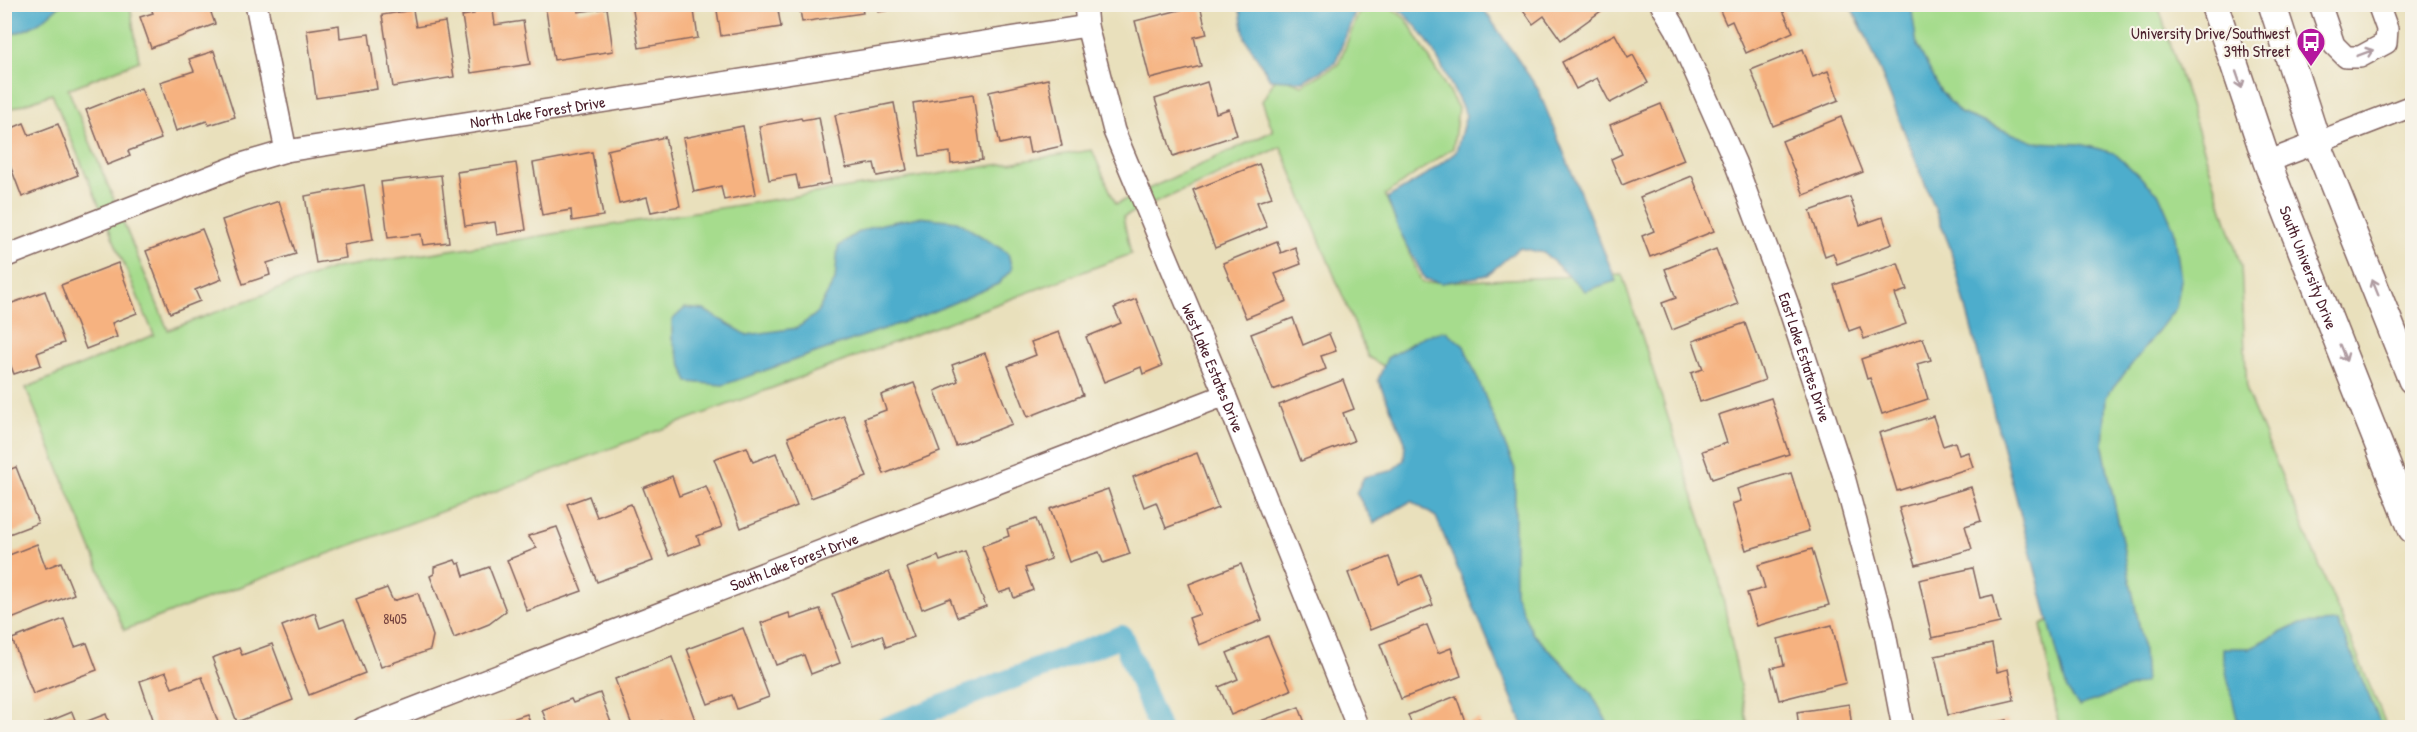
<svg xmlns="http://www.w3.org/2000/svg" width="2417" height="732" viewBox="0 0 2417 732" font-family="'Patrick Hand',sans-serif">
	<rect width="100%" height="100%" fill="#f7f3e8"/>
	<filter id="ink" filterUnits="userSpaceOnUse"><feTurbulence type="fractalNoise" baseFrequency=".0167" numOctaves="2"/><feDisplacementMap in="SourceGraphic" scale="12" xChannelSelector="R" yChannelSelector="G"/><feConvolveMatrix kernelMatrix="1 2 1 2 8 2 1 2 1" color-interpolation-filters="sRGB"/></filter>
	<filter id="wash" filterUnits="userSpaceOnUse"><feTurbulence type="fractalNoise" baseFrequency=".008" numOctaves="4" result="noise"/><feDisplacementMap in="SourceGraphic" scale="24" xChannelSelector="R" yChannelSelector="G"/><feGaussianBlur stdDeviation="1.35" result="paint"/><feColorMatrix in="noise" values="0 0 0 0 0 0 0 0 0 0 0 0 0 0 0 0 0 1.4 0 .05"/><feComposite in="paint" operator="in"/></filter>
	<g filter="url(#wash)">
		<rect width="100%" height="100%" fill="#e9e0bc"/>
		<!-- green -->
		<g fill="#a6dc8d" stroke="#787e5c" stroke-width="1.5">
			<path d="M5 5H130L139 61 68 89 168 330 335 268 1092 150 1116 204 1273 131 1262 101 1277 76 1302 85 1338 65 1359 12 1388 5 1407 20 1458 108 1453 148 1385 195 1422 283 1622 274 1718 573 1748 727H1526L1387 368 1368 357 1281 147 1123 217 1131 254 124 630 26 388 154 335 52 94 5 111Z"/>
			<path d="M1850 5H2158L2241 266 2247 393 2387 727H2059L2041 625 2049 621 1950 247 1868 40Z"/>
		</g>
		<!-- water -->
		<g fill="#4dadcc" stroke="#4c667c" stroke-width="1.5">
			<path d="M4 5 5 4 60 5C41 23 30 30 5 36Z"/>
			<path d="M1239 5V4L1365 5 1357 7 1335 63 1303 81 1270 79 1245 38Z"/>
			<path d="M1393 5H1476L1485 11 1538 89 1616 281 1585 291 1544 253 1519 248 1487 275 1442 283 1425 279 1398 228 1387 198 1423 177 1456 152 1466 115C1446 77 1429 29 1393 5Z"/>
			<path d="M1850 5H1911L1917 45 1940 90 1960 113 2034 142 2080 144 2114 153 2159 194 2174 229 2181 280 2176 308 2106 397 2103 447 2142 639 2145 682 2079 706 2067 690 1950 247 1868 40Z"/>
			<path d="M919 217 957 221 1008 253 1012 269 998 284 927 314 723 385 688 382 672 339V320L685 308 704 310 747 335 797 328 816 314 835 280 838 247C862 224 887 223 919 217Z"/>
			<path d="M1446 331 1464 346 1515 469V593L1532 633 1590 691 1610 727H1524L1436 517 1411 501 1374 523 1356 493 1364 477 1391 471 1404 460 1405 441 1378 380 1387 358 1424 336Z"/>
			<path d="M2338 622 2382 727H2239L2223 659V648H2249L2299 624Z"/>
		</g>
		<g fill="none" stroke-linecap="round" stroke-linejoin="round">
			<!-- canal -->
			<path stroke="#4dadcc" stroke-width="22" d="M885 728 1122 636 1159 728"/>
		</g>
		<g id="blocks">
			<!-- building -->
			<g fill="#f6b280">
				<path d="M149 4H208L215 24 151 48 140 17 153 13Z"/>
				<path d="M472 4H492L495 25 523 21 530 64 471 73 462 16 474 14Z"/>
				<path d="M545 4H577L578 12 607 8 613 51 554 60Z"/>
				<path d="M632 4H693L698 38 639 48Z"/>
				<path d="M716 4H777L781 27 721 36Z"/>
				<path d="M799 4H861L863 13 802 22Z"/>
				<path d="M877 4H916V6L878 12Z"/>
				<path d="M1519 4H1602L1605 8 1561 40 1544 16 1533 24Z"/>
				<path d="M1717 4H1780L1793 32 1746 53 1732 21 1726 24Z"/>
				<path d="M1200 5 1207 34 1194 37 1201 66 1150 79 1135 21Z"/>
				<path d="M413 10 416 27 445 22 454 77 393 87 382 15Z"/>
				<path d="M339 25 340 38 369 34 377 89 316 98 307 30Z"/>
				<path d="M1615 34 1628 58 1633 55 1648 83 1610 103 1597 78 1576 89 1562 62Z"/>
				<path d="M1803 49 1813 77 1828 71 1839 100 1773 126 1751 70Z"/>
				<path d="M214 51 235 117 209 125 207 121 176 131 160 82 194 71 189 59Z"/>
				<path d="M1048 79 1062 146 1030 153 1027 138 1000 144 989 92Z"/>
				<path d="M1207 82 1216 113 1229 109 1237 135 1173 156 1155 99Z"/>
				<path d="M141 88 161 139 128 151 130 156 107 165 86 110Z"/>
				<path d="M973 94 982 160 951 164 950 152 920 156 913 103Z"/>
				<path d="M894 103 907 170 877 176 874 163 846 168 835 115Z"/>
				<path d="M1661 104 1684 160 1622 185 1611 159 1622 154 1610 125Z"/>
				<path d="M819 117 831 183 799 189 796 175 769 180 759 126 801 118 802 120Z"/>
				<path d="M1841 117 1863 172 1804 195 1782 141Z"/>
				<path d="M24 123 29 135 58 124 78 175 22 197 5 152V131Z"/>
				<path d="M743 126 756 194 724 200 721 186 694 192 683 138Z"/>
				<path d="M665 137 680 206 651 212 647 197 619 204 607 150Z"/>
				<path d="M592 152 603 216 572 221 571 210 542 215 533 163Z"/>
				<path d="M516 163 526 230 497 235 495 222 465 226 457 172Z"/>
				<path d="M1259 164 1272 197 1257 202 1267 227 1215 248 1193 190Z"/>
				<path d="M441 175 449 242 423 245 421 234 388 238 381 182Z"/>
				<path d="M1692 176 1714 231 1650 257 1642 236 1654 231 1640 197Z"/>
				<path d="M364 185 373 240 344 245 346 258 316 263 305 196Z"/>
				<path d="M1850 197 1860 225 1883 217 1892 244 1837 264 1833 253 1825 256 1810 211Z"/>
				<path d="M279 201 296 254 267 263 270 275 243 284 222 220Z"/>
				<path d="M202 229 222 279 195 290 200 301 170 313 146 251Z"/>
				<path d="M1277 241 1281 253 1295 247 1301 264 1275 274 1287 301 1246 318 1223 263Z"/>
				<path d="M1716 249 1738 304 1672 330 1662 303 1676 298 1665 269Z"/>
				<path d="M118 263 137 313 112 323 117 337 86 349 61 285Z"/>
				<path d="M1898 263 1907 290 1895 294 1906 324 1864 339 1860 327 1849 331 1834 285Z"/>
				<path d="M45 291 64 343 37 353 41 365 14 374 4 348V306Z"/>
				<path d="M1136 299 1162 366 1143 374 1141 367 1104 382 1086 337 1121 323 1114 308Z"/>
				<path d="M1293 318 1303 345 1329 334 1336 351 1321 356 1326 369 1273 390 1251 334Z"/>
				<path d="M1745 323 1765 380 1700 402 1691 373 1703 369 1693 341Z"/>
				<path d="M1059 332 1083 395 1028 417 1008 366 1036 355 1031 342Z"/>
				<path d="M1923 338 1931 360 1917 364 1928 399 1882 414 1870 378 1867 379 1861 359Z"/>
				<path d="M985 353 1012 424 956 446 935 391 958 381 952 365Z"/>
				<path d="M1343 380 1354 409 1343 413 1354 441 1301 461 1279 405Z"/>
				<path d="M914 383 940 452 884 474 864 418 886 410 881 395Z"/>
				<path d="M1771 398 1789 454 1712 479 1702 451 1727 443 1718 415Z"/>
				<path d="M844 416 867 477 811 498 788 437Z"/>
				<path d="M1933 416 1943 446 1955 442 1959 455 1968 452 1973 467 1897 491 1879 433Z"/>
				<path d="M747 447 753 462 776 453 797 506 741 528 714 459Z"/>
				<path d="M1197 453 1218 508 1166 528 1156 502 1144 507 1133 477Z"/>
				<path d="M16 467 38 523 4 536V472Z"/>
				<path d="M1791 473 1809 531 1746 550 1732 504 1741 501 1737 489Z"/>
				<path d="M672 476 679 496 706 486 722 527 697 536 700 544 669 556 643 488Z"/>
				<path d="M1971 487 1981 521 1965 526 1972 549 1916 565 1899 508Z"/>
				<path d="M1108 489 1130 554 1103 563 1099 552 1069 562 1050 509Z"/>
				<path d="M589 496 597 517 631 504 653 561 597 582 567 504Z"/>
				<path d="M1036 519 1051 559 1025 568 1033 590 1014 598 1011 589 999 593 982 546 1009 536 1007 529Z"/>
				<path d="M557 527 582 591 527 611 507 560 537 548 528 536Z"/>
				<path d="M37 544 46 568 61 562 74 594 4 622V557Z"/>
				<path d="M1812 549 1829 605 1757 626 1747 593 1765 588 1758 565Z"/>
				<path d="M965 552 986 606 957 617 950 598 922 609 907 568 938 556 940 561Z"/>
				<path d="M1389 557 1399 584 1421 575 1433 605 1370 630 1348 573Z"/>
				<path d="M455 560 457 564 460 563 464 576 489 567 506 611 489 624 454 638 430 576 434 574V567Z"/>
				<path d="M1241 564 1262 620 1199 645 1189 618 1200 614 1189 584Z"/>
				<path d="M1973 568 1980 598 1993 595 2000 623 1932 638 1919 580Z"/>
				<path d="M889 572 914 637 886 647 882 635 853 646 833 594Z"/>
				<path d="M387 588 393 601 418 593 433 636 430 650 381 667 356 599Z"/>
				<path d="M820 609 840 663 811 674 804 655 776 665 761 623 789 613 791 619Z"/>
				<path d="M315 613 320 628 344 619 365 673 309 695 282 626Z"/>
				<path d="M64 619 75 647 87 643 97 670 33 694 12 639Z"/>
				<path d="M1427 625 1438 653 1451 648 1461 676 1401 699 1380 644Z"/>
				<path d="M1832 625 1846 683 1779 700 1771 668 1784 665 1778 639Z"/>
				<path d="M743 628 769 697 737 709 732 695 708 704 687 649Z"/>
				<path d="M1268 636 1291 690 1231 715 1219 687 1238 679 1227 653Z"/>
				<path d="M272 644 293 700 237 722 212 658 239 648 242 655Z"/>
				<path d="M1992 644 1997 672 2008 669 2014 700 1948 715 1935 656Z"/>
				<path d="M672 657 698 728H664L661 721 644 728H633L615 679Z"/>
				<path d="M166 672 172 688 202 677 220 728H156L140 681Z"/>
				<path d="M600 693 613 728H549L542 710 571 699 573 703Z"/>
				<path d="M1456 696 1466 724 1479 719 1482 728H1413L1408 715Z"/>
				<path d="M1849 704 1852 728H1799L1797 712Z"/>
				<path d="M1299 707 1307 728H1244V727Z"/>
				<path d="M72 712 77 725 106 714 111 728H46L45 723Z"/>
				<path d="M527 714 532 728H487V727Z"/>
				<path d="M2007 720 2009 728H1978V727Z"/>
			</g>
		</g>
	</g>
	<g filter="url(#ink)">
		<use href="#blocks" fill-opacity="0" stroke="#82635e" stroke-width="1.5"/>
		<g fill="none" stroke-linecap="round" stroke-linejoin="round">
			<!-- minor casing -->
			<g stroke="#82635e" stroke-width="24">
				<g id="minor">
					<path d="M256 4 286 151"/>
					<path id="s1" d="M1085 4 1087 26 1114 131 1225 395 1358 728"/>
					<path id="s2" d="M1661 4 1676 29 1735 162 1787 302 1843 473 1883 623 1903 728"/>
					<path d="M2320 4 2334 45 2346 57H2360L2386 43 2387 29 2378 4"/>
					<path d="M2267 162 2412 106"/>
					<path id="s3" d="M4 257 245 163 286 151 1087 26"/>
					<path id="s4" d="M363 728 1225 395"/>
				</g>
			</g>
			<!-- major casing -->
			<g stroke="#82635e" stroke-width="30">
				<g id="major">
					<path id="s5" d="M2214 4 2267 162 2412 529"/>
					<path d="M2272 4 2317 143 2412 380"/>
				</g>
			</g>
			<!-- minor -->
			<use href="#minor" stroke="#fff" stroke-width="21"/>
			<!-- major -->
			<use href="#major" stroke="#fff" stroke-width="27"/>
		</g>
		<!-- one-way arrows -->
		<defs><path id="oneway-shaft" d="M-6 0H5M1.5-3L5.5 0L1.5 3" fill="none" stroke-width="1.6" stroke-linecap="round" stroke-linejoin="round" transform="scale(1.5)"/></defs>
		<g stroke="#ae9aa0">
			<use href="#oneway-shaft" transform="translate(2365 53) rotate(-20)"/>
			<use href="#oneway-shaft" transform="translate(2239 80) rotate(71)"/>
			<use href="#oneway-shaft" transform="translate(2375 287) rotate(-112)"/>
			<use href="#oneway-shaft" transform="translate(2343 353) rotate(68)"/>
		</g>
	</g>
	<!-- icons -->
	<defs>
		<g id="bus-pin" transform="scale(1.5)"><path d="M0 17L-7.5 6A9.5 9.5 0 1 1 7.5 6Z" fill="#b5179e" stroke="#f7f3e8"/><path d="M-5-6H5V4H4V6H2V4H-2V6H-4V4H-5ZM-3.5-4V0h7V-4ZM-3.5 1.2v1.5H-2V1.2ZM2 1.2v1.5H3.5V1.2Z" fill="#fff"/></g>
	</defs>
	<g fill-rule="evenodd">
		<use href="#bus-pin" x="2311" y="42"/>
	</g>
	<g text-anchor="middle" stroke-width="4.5" stroke-linejoin="round" paint-order="stroke">
		<!-- number labels -->
		<g font-size="14" fill="#754440">
			<text x="395" y="624">8405</text>
		</g>
		<!-- poi labels -->
		<g font-size="16" fill="#4a1f2b" stroke="#f7f3e8" text-anchor="end">
			<text x="2290" y="39">University Drive/Southwest<tspan x="2290" dy="18">39th Street</tspan></text>
		</g>
		<!-- street labels -->
		<g font-size="16" fill="#4a1f2b" stroke="#f7f3e8">
			<text dy="6" stroke="none"><textPath href="#s3" startOffset="556">North Lake Forest Drive</textPath></text>
			<text dy="6" stroke="none"><textPath href="#s5" startOffset="280">South University Drive</textPath></text>
			<text dy="6" stroke="none"><textPath href="#s2" startOffset="382">East Lake Estates Drive</textPath></text>
			<text dy="6" stroke="none"><textPath href="#s1" startOffset="387">West Lake Estates Drive</textPath></text>
			<text dy="6" stroke="none"><textPath href="#s4" startOffset="462">South Lake Forest Drive</textPath></text>
		</g>
	</g>
	<!-- margin -->
	<rect width="2417" height="732" fill="none" stroke="#f7f3e8" stroke-width="24"/>
</svg>
